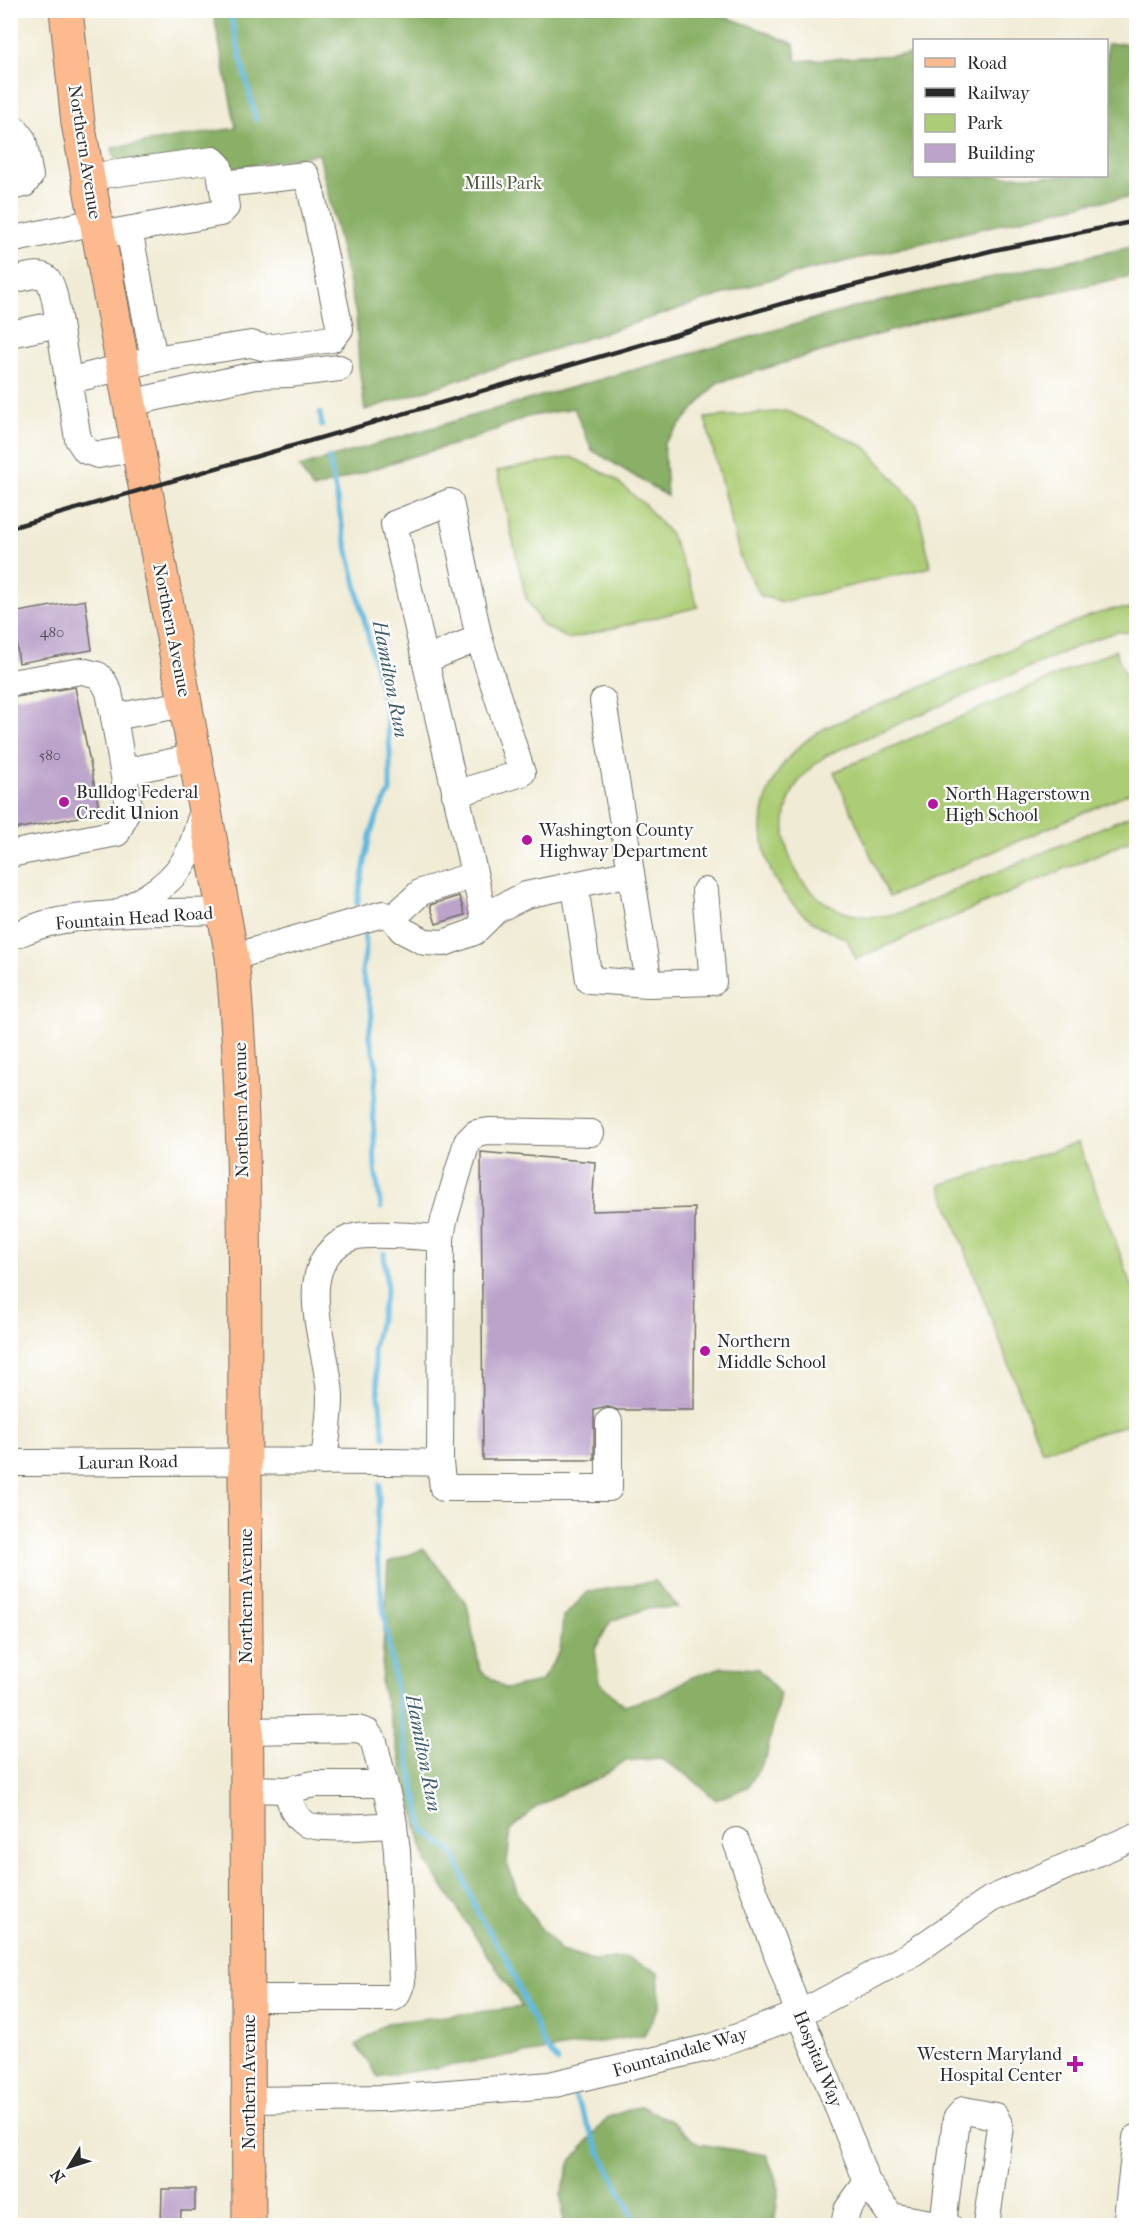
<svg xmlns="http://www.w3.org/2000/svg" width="1147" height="2236" viewBox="0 0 1147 2236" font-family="'IM FELL French Canon',serif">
	<rect width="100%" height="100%" fill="#fff"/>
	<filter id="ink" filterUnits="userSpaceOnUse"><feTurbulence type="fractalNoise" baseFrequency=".0167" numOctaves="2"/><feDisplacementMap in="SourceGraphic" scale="12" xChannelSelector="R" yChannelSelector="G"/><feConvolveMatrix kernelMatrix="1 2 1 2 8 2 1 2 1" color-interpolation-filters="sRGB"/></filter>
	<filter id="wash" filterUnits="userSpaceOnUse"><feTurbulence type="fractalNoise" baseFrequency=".008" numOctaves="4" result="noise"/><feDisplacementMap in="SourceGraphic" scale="24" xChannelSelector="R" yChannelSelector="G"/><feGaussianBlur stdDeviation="1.35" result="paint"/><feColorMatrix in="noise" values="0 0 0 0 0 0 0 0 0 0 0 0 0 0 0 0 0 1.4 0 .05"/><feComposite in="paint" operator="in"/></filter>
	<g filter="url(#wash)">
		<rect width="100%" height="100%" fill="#f0ebd4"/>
		<!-- green -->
		<g fill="#accd75" stroke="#6c7c50" stroke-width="1.5">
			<path d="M787 411 866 447 917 505 931 567 783 602 761 596 741 561 705 418Z"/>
			<path d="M571 457 612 477 645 505 670 534 687 573 698 607 569 639 542 625 526 598 497 471Z"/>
			<path d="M1114 609H1136V632H1117L1092 640 827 755C816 763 805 772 797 784 768 831 793 894 844 912 863 919 884 917 903 912L1136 813V838L856 959 847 939C746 903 730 780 827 727L1089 616Z"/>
			<path d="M1115 650 1136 701V790L889 897 834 772Z"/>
			<path d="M1078 1143 1136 1296V1422L1042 1451 940 1185Z"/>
		</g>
		<!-- forest -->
		<g fill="#89b066" stroke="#5a6e48" stroke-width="1.5">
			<path d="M705 10 749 25 794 44 796 61 914 54V176H1106L1107 44 1136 43V197L1088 203 765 281 365 410 359 367 356 315 319 154 120 187 112 148 236 128 213 11Z"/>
			<path d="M1136 246V275L937 317 717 383 664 443 667 496 592 450 574 408 527 417 473 439 406 458 313 489 299 467 492 410 867 304Z"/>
			<path d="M424 1549 467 1604 480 1670 506 1689 541 1682 560 1651 563 1617 588 1592 655 1581 678 1607 645 1609 611 1621 595 1649 599 1682 624 1706 659 1696 690 1678 722 1667 758 1669 780 1694 766 1758 748 1787 716 1800 690 1777 660 1758 625 1761 598 1779 566 1791 537 1807 511 1829 507 1863 519 1896 538 1925 561 1951 594 1961 627 1958 658 1972 660 2005 644 2035 378 2077 356 2045 387 2023 522 2007 426 1861 381 1684 388 1562Z"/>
			<path d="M640 2106 671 2121 698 2144 767 2155 779 2188 774 2225H563L561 2194 571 2161 608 2117Z"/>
		</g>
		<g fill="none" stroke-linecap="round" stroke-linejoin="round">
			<!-- stream -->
			<g stroke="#61b8de" stroke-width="5">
				<path d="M229 10 256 120"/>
				<path d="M320 413 322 426"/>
				<path d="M329 458 343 530 386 711 390 752V792L379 811 370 835 357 904"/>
				<path d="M363 926 366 947 362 972 372 1015 369 1035 377 1067 373 1106 375 1168 381 1208"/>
				<path d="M384 1253 387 1289 373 1349 384 1437"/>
				<path d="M380 1484 376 1543 382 1601 404 1739 424 1830 454 1854 478 1914 505 1956 545 2047 558 2062"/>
				<path d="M573 2093 599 2150 638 2226"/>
			</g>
		</g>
		<g id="blocks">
			<!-- building -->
			<g fill="#bba3ca">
				<path d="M85 600 92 650 19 663 12 613Z"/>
				<path d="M75 687 100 813 10 830V698Z"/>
				<path d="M459 896 465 915 436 924 430 905Z"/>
				<path d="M481 1152 595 1162 592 1211 695 1208 694 1410H618L608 1407 594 1410V1460H483Z"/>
				<path d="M162 2189H195V2211H181L180 2226H161Z"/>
			</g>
		</g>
	</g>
	<g filter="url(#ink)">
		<use href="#blocks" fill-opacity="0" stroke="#706e66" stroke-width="1.5"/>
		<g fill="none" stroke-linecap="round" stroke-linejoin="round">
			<!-- minor casing -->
			<g stroke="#706e66" stroke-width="28">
				<g id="minor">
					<path d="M10 129H15L23 140 30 176 24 184 10 187"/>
					<path d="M88 177 213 160 219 166 226 207 220 213 99 235"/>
					<path d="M129 230 154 359"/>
					<path d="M10 240 96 222"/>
					<path d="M10 281C20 279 36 272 45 277 54 281 57 313 59 324L10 334"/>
					<path d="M59 324 78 439 86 451 98 455 138 448"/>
					<path d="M68 381 154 359 251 344 266 348 332 339 340 329 311 191 306 175 222 184"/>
					<path d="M130 403 255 375 289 374 339 368"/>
					<path d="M425 660 479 638"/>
					<path d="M10 683 82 671 98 675 104 682 109 692 114 717 129 806 117 833 10 854"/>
					<path d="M114 717 185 704"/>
					<path d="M124 772 195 757"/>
					<path d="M455 794 522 773 479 638 450 502 394 524 485 921"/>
					<path d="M631 873 649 984 713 982 705 891"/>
					<path d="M575 886 589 980 649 984"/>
					<path d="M118 913C146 898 176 882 189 852 196 838 199 821 204 807"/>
					<path d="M393 918 421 892 474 875"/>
					<path d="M10 937C23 932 36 926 49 923 104 910 168 913 224 911"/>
					<path d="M232 957 383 914 393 918 402 930 425 942 444 943 474 932 496 910 526 895 631 873 603 701"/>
					<path d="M441 1238 444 1220 467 1142 476 1133 489 1131 591 1133"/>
					<path d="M10 1463C154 1462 297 1460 440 1463L441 1238C419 1237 368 1231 350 1238 287 1264 330 1350 330 1398 330 1419 326 1441 324 1462"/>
					<path d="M440 1463 443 1488H609V1422"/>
					<path d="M247 1731 357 1729 367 1732 374 1742 393 1818 397 1851 402 1982 397 1995 393 1998H248"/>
					<path d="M247 1789 287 1790 314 1784H384"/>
					<path d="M287 1790C290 1802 293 1815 304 1823 315 1831 377 1826 394 1825"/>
					<path d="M736 1841 799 2014 827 2079 867 2182 891 2216 949 2226"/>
					<path d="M249 2100 386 2098 550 2085 711 2047 799 2014 910 1955 991 1899 1136 1836"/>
					<path d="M943 2224 956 2119 964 2110 995 2116 1000 2126 986 2226"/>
					<path d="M844 2226 847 2210 867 2182"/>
					<path d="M1126 2226 1136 2138"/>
				</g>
			</g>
			<!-- major casing -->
			<g stroke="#706e66" stroke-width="35">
				<path id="major" d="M66 10 78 123 232 957C248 1128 244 1301 245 1473 246 1724 249 1975 249 2226"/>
			</g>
			<!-- minor -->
			<use href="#minor" stroke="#fff" stroke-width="26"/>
			<!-- major -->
			<use href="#major" stroke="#fcba8e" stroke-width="33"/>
			<!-- rail -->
			<path stroke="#2b2b2b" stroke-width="4.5" d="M10 528 788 302 994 250 1136 221"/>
		</g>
	</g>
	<!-- markers -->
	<g fill="#b5179e" stroke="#fff" stroke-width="2">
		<circle cx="64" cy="802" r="6"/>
		<circle cx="933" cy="804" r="6"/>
		<circle cx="527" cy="840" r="6"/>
		<circle cx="705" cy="1351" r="6"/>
		<path d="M1072 2055h6v6h6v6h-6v6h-6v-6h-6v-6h6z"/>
	</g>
	<g text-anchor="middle" stroke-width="4.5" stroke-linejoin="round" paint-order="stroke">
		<!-- number labels -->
		<g font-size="15" fill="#4f4953">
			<text x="52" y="637">480</text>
			<text x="50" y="760">580</text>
		</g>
		<!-- street labels -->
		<g font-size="18" fill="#2b2b2b" stroke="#fff">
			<text transform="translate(85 152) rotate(81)" y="6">Northern Avenue</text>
			<text transform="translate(172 630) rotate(79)" y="6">Northern Avenue</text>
			<text transform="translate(134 918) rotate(-4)" y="6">Fountain Head Road</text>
			<text transform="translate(241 1110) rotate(-91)" y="6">Northern Avenue</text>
			<text transform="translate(128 1462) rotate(-1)" y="6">Lauran Road</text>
			<text transform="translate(246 1596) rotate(-90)" y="6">Northern Avenue</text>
			<text transform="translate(680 2052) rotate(-16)" y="6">Fountaindale Way</text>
			<text transform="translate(818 2059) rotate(68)" y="6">Hospital Way</text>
			<text transform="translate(249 2082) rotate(-90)" y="6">Northern Avenue</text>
		</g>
		<!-- park labels -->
		<g font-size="18" fill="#525c41" stroke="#fff">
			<text x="503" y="189">Mills Park</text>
		</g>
		<!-- poi labels -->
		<g font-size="18" fill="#2b2b2b" stroke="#fff" text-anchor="start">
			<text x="76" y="798">Bulldog Federal<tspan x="76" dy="21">Credit Union</tspan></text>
			<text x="945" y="800">North Hagerstown<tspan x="945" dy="21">High School</tspan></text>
			<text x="539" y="836">Washington County<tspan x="539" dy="21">Highway Department</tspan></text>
			<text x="717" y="1347">Northern<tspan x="717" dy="21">Middle School</tspan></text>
			<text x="1062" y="2060" text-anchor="end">Western Maryland<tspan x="1062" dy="21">Hospital Center</tspan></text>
		</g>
		<!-- water labels -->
		<g font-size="20" font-style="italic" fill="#3e5c6a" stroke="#fff">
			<text transform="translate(391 679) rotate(79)" y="7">Hamilton Run</text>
			<text transform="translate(424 1753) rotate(79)" y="7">Hamilton Run</text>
		</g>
	</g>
	<!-- margin -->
	<rect width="1147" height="2236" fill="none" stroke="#fff" stroke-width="36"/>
	<!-- legend -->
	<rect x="913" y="39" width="195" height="138" fill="#ffffff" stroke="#aaaaaa" stroke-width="1.5"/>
	<rect x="925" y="58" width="30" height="9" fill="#fcba8e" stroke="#aaaaaa" stroke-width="1.5"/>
	<text x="967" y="69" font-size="18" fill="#2b2b2b">Road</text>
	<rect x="925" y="88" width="30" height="9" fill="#2b2b2b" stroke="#aaaaaa" stroke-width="1.5"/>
	<text x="967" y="99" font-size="18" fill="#2b2b2b">Railway</text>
	<rect x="925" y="114" width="30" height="18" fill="#accd75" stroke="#aaaaaa" stroke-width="1.5"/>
	<text x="967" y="129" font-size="18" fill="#2b2b2b">Park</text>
	<rect x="925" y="144" width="30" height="18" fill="#bba3ca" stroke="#aaaaaa" stroke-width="1.5"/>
	<text x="967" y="159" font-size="18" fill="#2b2b2b">Building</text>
	<!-- north arrow -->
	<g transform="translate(69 2167) rotate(232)" stroke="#ffffff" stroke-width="4.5" paint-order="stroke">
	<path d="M0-4.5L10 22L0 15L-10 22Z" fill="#2b2b2b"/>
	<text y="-9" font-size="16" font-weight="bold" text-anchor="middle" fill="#2b2b2b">N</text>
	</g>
</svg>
